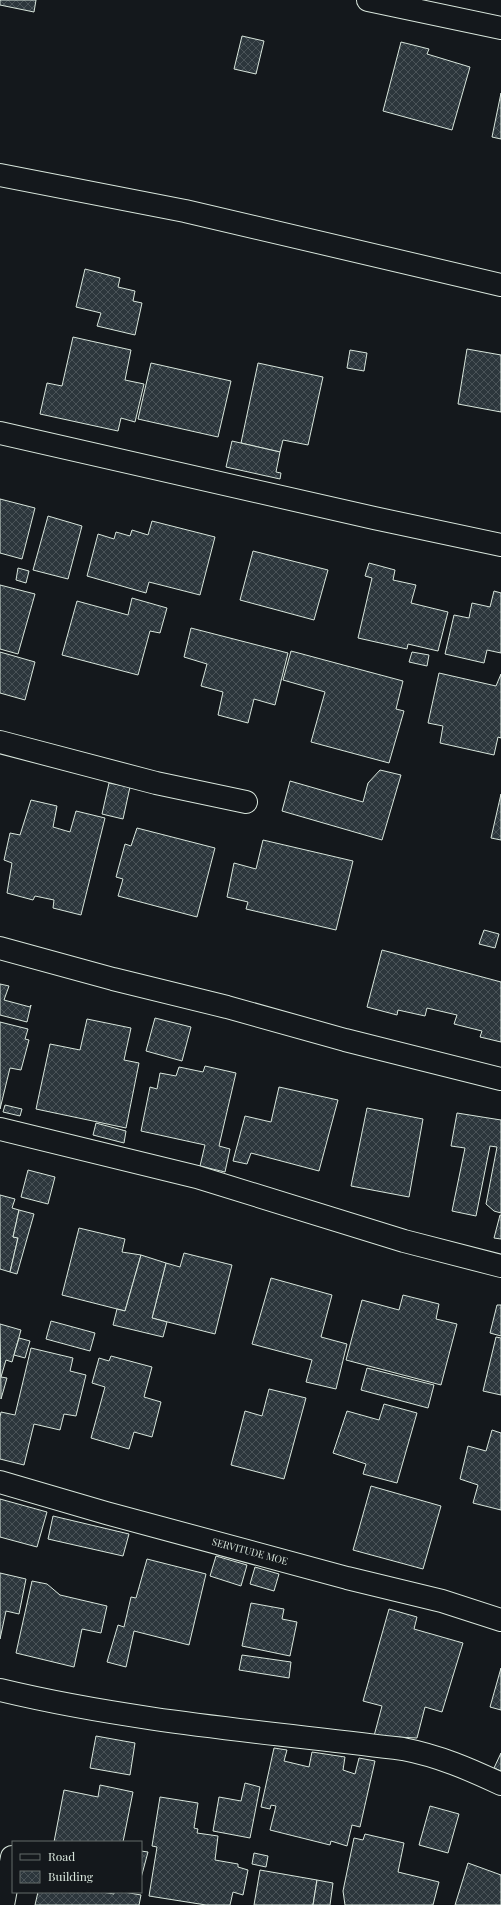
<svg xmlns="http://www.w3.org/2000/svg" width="501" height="1905" viewBox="0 0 501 1905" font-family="'Playfair Display',serif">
	<defs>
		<pattern id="building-cross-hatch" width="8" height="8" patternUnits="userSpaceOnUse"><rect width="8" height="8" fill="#2c363c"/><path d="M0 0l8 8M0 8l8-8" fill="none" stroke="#4a5358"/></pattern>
	</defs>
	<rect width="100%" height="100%" fill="#14181c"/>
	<!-- building -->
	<g fill="url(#building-cross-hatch)" stroke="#d8e6dc">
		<path d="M0 0H36L34 12 0 5Z"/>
		<path d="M242 36 264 41 256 74 234 69Z"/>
		<path d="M401 42 429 49 427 54 470 67 452 130 383 111Z"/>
		<path d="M501 93V139L492 137Z"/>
		<path d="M85 269 120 278 118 287 135 291 133 301 142 303 135 335 97 326 101 313 76 307Z"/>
		<path d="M73 337 131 350 125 380 144 384 135 422 121 418 118 431 40 414 47 383 62 386Z"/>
		<path d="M467 349 501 355V412L458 404Z"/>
		<path d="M350 350 367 353 364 371 347 368Z"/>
		<path d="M151 363 231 381 218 437 138 419Z"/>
		<path d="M258 363 323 377 308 445 283 440 280 452 241 443Z"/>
		<path d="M232 441 280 452 276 472 281 473 280 479 226 467Z"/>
		<path d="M0 499 35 508 22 559 0 553Z"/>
		<path d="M48 516 82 526 68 579 33 570Z"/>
		<path d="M152 521 215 537 200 595 149 582 146 593 87 576 98 534 114 539 116 532 130 536 132 530 148 535Z"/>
		<path d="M253 551 328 570 314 620 240 600Z"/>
		<path d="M369 563 395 570 393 580 416 585 411 603 448 612 438 651 408 644 407 649 358 638 372 578 365 576Z"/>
		<path d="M18 568 29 571 26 583 16 580Z"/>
		<path d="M0 585 35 594 18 654 0 649Z"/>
		<path d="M494 591 501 593V653L487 650 484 663 445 654 454 615 469 618 472 603 490 607Z"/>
		<path d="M132 598 167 608 160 633 150 631 138 675 62 655 77 601 128 615Z"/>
		<path d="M191 628 288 653 275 705 254 699 248 723 218 715 223 692 201 686 207 664 184 657Z"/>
		<path d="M291 651 403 681 396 709 404 711 389 763 311 742 325 692 283 680Z"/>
		<path d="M0 652 35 662 25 700 0 693Z"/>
		<path d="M412 652 429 655 427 666 409 662Z"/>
		<path d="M439 673 496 686 501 674V738L498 737 494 755 440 743 443 726 428 723Z"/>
		<path d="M380 770 401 775 382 840 282 811 290 781 363 802 368 783Z"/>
		<path d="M109 783 130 787 123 819 102 814Z"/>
		<path d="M501 794V840L491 838Z"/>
		<path d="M31 800 57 806 53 827 70 832 76 811 105 818 81 915 53 908 54 900 35 896 33 900 7 893 12 863 4 860 10 833 20 835Z"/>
		<path d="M137 828 215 848 197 917 118 896 123 879 116 877 125 844 131 846Z"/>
		<path d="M263 840 353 861 336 930 246 909 248 902 227 897 234 863 256 869Z"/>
		<path d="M484 930 499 934 495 948 479 944Z"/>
		<path d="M382 950 501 982V1042L480 1037 482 1031 454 1024 457 1015 427 1008 425 1016 398 1010 397 1015 367 1007Z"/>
		<path d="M0 984 9 986 4 1000 30 1007 31 1005 27 1022 0 1015Z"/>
		<path d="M155 1018 191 1027 182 1061 146 1051Z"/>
		<path d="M87 1019 131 1028 124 1060 139 1063 126 1128 36 1109 50 1044 80 1050Z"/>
		<path d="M0 1022 28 1029 25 1039 29 1040 21 1070 10 1068 0 1109Z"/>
		<path d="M205 1066 236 1073 219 1146 230 1149 225 1172 200 1166 205 1145 141 1131 150 1087 157 1089 160 1073 176 1076 179 1067 203 1072Z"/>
		<path d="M279 1087 338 1100 319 1171 251 1153 247 1164 233 1161 245 1116 271 1122Z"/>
		<path d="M5 1105 22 1109 20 1116 3 1112Z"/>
		<path d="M367 1108 423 1119 409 1197 351 1186Z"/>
		<path d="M457 1113 501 1120V1213L494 1211 486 1204 497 1147 490 1146 476 1216 452 1211 465 1148 451 1146Z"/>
		<path d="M96 1123 126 1131 124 1143 93 1135Z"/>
		<path d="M28 1170 55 1177 48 1204 21 1197Z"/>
		<path d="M0 1195 15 1199 12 1208 19 1210 13 1237 18 1238 10 1272 0 1269Z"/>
		<path d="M19 1210 34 1214 17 1274 10 1272 18 1238 13 1237Z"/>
		<path d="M500 1215H501V1239L494 1238Z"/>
		<path d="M79 1228 125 1239 122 1252 141 1255 125 1311 62 1295Z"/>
		<path d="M184 1253 232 1265 215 1334 152 1318 166 1263 180 1267Z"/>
		<path d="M141 1255 166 1263 152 1318 167 1322 163 1337 113 1325 117 1309 125 1311Z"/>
		<path d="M271 1278 332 1295 321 1337 347 1344 336 1389 306 1382 312 1360 252 1344Z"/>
		<path d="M403 1295 439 1304 436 1319 457 1324 441 1385 346 1360 362 1300 399 1310Z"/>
		<path d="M497 1305H501V1336L490 1333Z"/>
		<path d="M51 1321 95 1333 90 1351 46 1339Z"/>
		<path d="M0 1324 21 1330 12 1362 6 1360 1 1377 7 1378 1 1399Z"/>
		<path d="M496 1337 501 1338V1395L483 1391Z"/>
		<path d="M19 1338 30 1341 25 1358 14 1355Z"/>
		<path d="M31 1348 73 1358 70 1371 86 1375 76 1416 64 1414 60 1430 34 1424 24 1465 0 1459V1417L1 1412 15 1415Z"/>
		<path d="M111 1356 152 1367 144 1397 161 1402 152 1437 134 1432 129 1449 91 1438 105 1387 92 1383 99 1358 109 1361Z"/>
		<path d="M367 1368 434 1385 428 1408 361 1390Z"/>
		<path d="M269 1389 306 1398 284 1479 231 1465 245 1411 262 1416Z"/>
		<path d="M384 1404 417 1413 397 1483 363 1474 366 1464 333 1453 347 1411 379 1420Z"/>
		<path d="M492 1430 501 1433V1510L473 1503 478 1485 460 1479 468 1446 486 1451Z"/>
		<path d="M371 1486 441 1506 423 1569 353 1550Z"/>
		<path d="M0 1499 47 1512 37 1547 0 1537Z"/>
		<path d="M53 1516 129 1534 123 1556 48 1539Z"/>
		<path d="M216 1556 247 1565 241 1586 210 1576Z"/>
		<path d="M147 1559 206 1574 189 1645 134 1631 126 1667 107 1662 118 1625 124 1627 131 1597 136 1598Z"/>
		<path d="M255 1567 279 1574 274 1591 250 1584Z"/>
		<path d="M0 1573 26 1579 19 1614 6 1611 0 1639Z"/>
		<path d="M32 1581 47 1584 60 1595 107 1606 101 1633 82 1629 74 1667 16 1653Z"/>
		<path d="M251 1603 284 1609 282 1619 297 1622 290 1656 242 1646Z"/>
		<path d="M389 1609 417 1617 414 1629 463 1643 442 1712 425 1707 417 1738 374 1736 382 1706 363 1701Z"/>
		<path d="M242 1655 291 1662 289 1678 239 1670Z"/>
		<path d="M501 1668V1710L490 1707Z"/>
		<path d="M96 1736 135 1743 130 1775 90 1768Z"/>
		<path d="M274 1748 287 1750 284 1761 309 1767 312 1752 345 1757 343 1770 355 1774 359 1758 375 1761 360 1827 352 1825 347 1846 331 1841 330 1845 270 1830 276 1806 271 1805 270 1809 261 1807Z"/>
		<path d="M501 1753V1771L494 1768Z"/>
		<path d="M245 1783 260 1787 250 1838 213 1831 219 1797 241 1801Z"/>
		<path d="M100 1785 133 1792 123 1842H54L64 1790 98 1797Z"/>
		<path d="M160 1797 198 1803 194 1828 198 1829 197 1833 218 1836 215 1860 238 1864V1867L248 1870 243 1895 233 1892 230 1905H206L149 1896 157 1847 152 1846Z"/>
		<path d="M430 1806 459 1814 448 1853 419 1845Z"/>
		<path d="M365 1834 404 1843 398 1872 439 1882 433 1905H345L343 1891 354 1838 363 1840Z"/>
		<path d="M141 1851 148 1852 141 1878Z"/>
		<path d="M254 1853 268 1856 266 1867 252 1864Z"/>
		<path d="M468 1863 501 1875V1905H455Z"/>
		<path d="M260 1870 317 1880 313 1905H254Z"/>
		<path d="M317 1880 333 1883 330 1905H313Z"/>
		<path d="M38 1892H102L114 1894V1892H124L141 1895 139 1905H35Z"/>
	</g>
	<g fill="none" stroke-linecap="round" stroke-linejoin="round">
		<!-- minor casing -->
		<g stroke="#d8e6dc" stroke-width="24">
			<g id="minor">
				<path d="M368 0 501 28"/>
				<path d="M0 175 185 211 501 285"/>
				<path d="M0 433 374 518 501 545"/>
				<path d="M0 742 156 783 246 802"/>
				<path d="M0 948 113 979 227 1007 345 1040 501 1079"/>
				<path d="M0 1129 197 1177 404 1241 501 1266"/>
				<path d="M0 1482 106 1513 347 1578 442 1601 501 1620"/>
				<path d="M0 1690C133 1722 268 1732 403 1749 439 1756 469 1769 501 1784"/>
				<path d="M3 1905 12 1857"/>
			</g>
		</g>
		<!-- minor -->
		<use href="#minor" stroke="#14181c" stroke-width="22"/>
	</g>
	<g text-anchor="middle" stroke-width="3" stroke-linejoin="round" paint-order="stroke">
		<!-- street labels -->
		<g font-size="10" fill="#d8e6dc" stroke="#14181c">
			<text transform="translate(250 1551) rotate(15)" y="4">SERVITUDE MOE</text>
		</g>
	</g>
	<!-- legend -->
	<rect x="12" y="1841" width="130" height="52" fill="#14181c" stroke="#626a69"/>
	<rect x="20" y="1854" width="20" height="6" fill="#14181c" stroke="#626a69"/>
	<text x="48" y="1861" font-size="12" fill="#d8e6dc">Road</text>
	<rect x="20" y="1871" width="20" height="12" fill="url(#building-cross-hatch)" stroke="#626a69"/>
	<text x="48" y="1881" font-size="12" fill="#d8e6dc">Building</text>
</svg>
